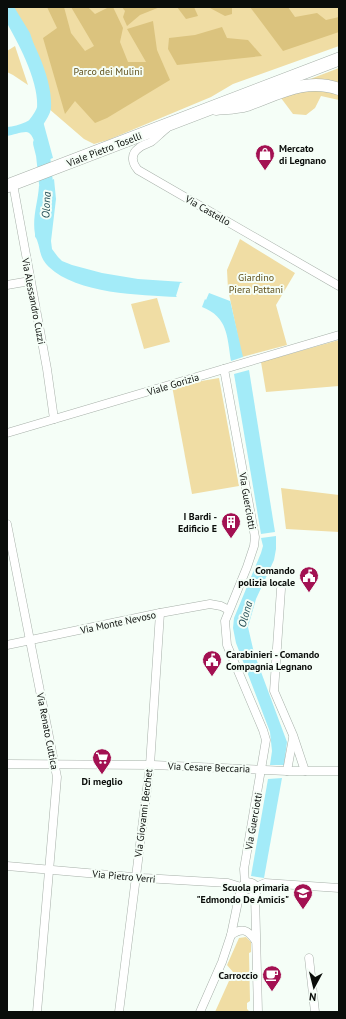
<svg xmlns="http://www.w3.org/2000/svg" width="346" height="1019" viewBox="0 0 346 1019" font-family="'PT Sans',sans-serif">
	<rect width="100%" height="100%" fill="#f5fef7"/>
	<!-- green -->
	<g fill="#f0dda4">
		<path d="M7 7H339V46L233 84 211 97 108 140 94 144 84 139 48 108C51 90 38 59 30 43 24 31 14 20 7 9Z"/>
		<path d="M15 46 28 85 13 75 7 72V51Z"/>
		<path d="M339 68V85L305 81Z"/>
		<path d="M310 90C320 91 329 92 339 95V100L321 96 315 108 306 115 293 114 281 98 294 93Z"/>
		<path d="M240 239 295 273 276 305 287 345 242 357 228 289 227 270Z"/>
		<path d="M157 298 170 342 144 349 131 304Z"/>
		<path d="M339 340V386L266 392 261 362Z"/>
		<path d="M219 378 239 486 192 494 172 386Z"/>
		<path d="M281 488 339 495V532L286 529Z"/>
		<path d="M246 937 251 942V952L249 953 250 1001 247 1003V1009L250 1012H215L233 972 227 965 239 938Z"/>
	</g>
	<!-- forest -->
	<g fill="#dbc37e">
		<path d="M47 7H64L71 33 85 51 94 46 71 7H88L95 14 109 7H113L123 28 120 42 128 62H146L127 29 153 21 157 50 170 80 107 118 95 123 75 101 65 114 43 38 57 28Z"/>
		<path d="M122 7H160L140 15 127 26 123 17 125 11Z"/>
		<path d="M177 7H194L198 16 186 19Z"/>
		<path d="M209 7H232V14L225 16 210 8Z"/>
		<path d="M250 7H288L295 17 317 13 326 20 339 17V32L283 51Z"/>
		<path d="M222 27 227 38 248 40 262 56 177 65 168 49 169 38 195 35Z"/>
	</g>
	<!-- water -->
	<g fill="#a3ebf8">
		<path d="M8 7H14L30 33 39 60 47 91V106L42 104V91L25 35 20 25Z"/>
		<path d="M40 110 44 113 43 121 53 158 39 163C38 156 35 132 26 132 20 132 13 135 7 136V127C19 126 33 121 40 110Z"/>
		<path d="M54 179 56 199 51 241 52 249 58 257 62 261 72 265 102 273 138 279 183 282 180 283 176 296 177 297C140 295 77 294 49 267 39 257 41 251 37 240 35 235 35 239 35 234 32 218 38 202 39 186Z"/>
		<path d="M209 293 230 301V300L243 357 231 361C227 336 228 317 202 307L205 299 206 300Z"/>
		<path d="M249 370 275 532 261 534 234 374Z"/>
		<path d="M276 536V549L274 560 256 599 248 627 254 653 287 742 284 765H270L272 751 270 732 236 643 233 628 234 618 261 553 263 546 261 538Z"/>
		<path d="M282 778 264 878 251 876 268 779Z"/>
	</g>
	<g fill="none" stroke-linecap="round" stroke-linejoin="round">
		<!-- river -->
		<g stroke="#a3ebf8" stroke-width="14">
			<path d="M7 9C22 35 46 77 44 108 43 113 38 120 35 124"/>
			<path d="M40 143 43 155 48 202"/>
		</g>
		<!-- street casing -->
		<g stroke="#a7b0a9" stroke-width="9">
			<g id="street">
				<path d="M166 129C161 133 156 138 151 142 147 144 142 145 139 148 130 154 132 163 138 170L339 286"/>
				<path d="M13 184 47 369 54 419"/>
				<path d="M7 285 30 281"/>
				<path d="M224 369 255 537 254 546 247 567 225 621 227 645 263 730 266 740 244 869 245 883"/>
				<path d="M7 433 339 335"/>
				<path d="M7 524 57 777 37 1012"/>
				<path d="M281 589 274 691 293 735 305 771"/>
				<path d="M7 645 160 613 210 604 221 606 229 610"/>
				<path d="M7 764 153 765 287 771H339"/>
				<path d="M287 771 293 738"/>
				<path d="M7 866 144 878 228 883 241 887"/>
				<path d="M256 887 265 883 339 888"/>
				<path d="M255 895 258 1012"/>
				<path d="M231 935C242 927 248 930 255 940"/>
				<path d="M309 958 315 1012"/>
				<path d="M119 1012 150 765 160 613"/>
				<path d="M200 1012 222 962 231 935 241 887 245 883C251 881 256 884 257 890L255 895 249 898 243 896 241 890"/>
			</g>
		</g>
		<!-- secondary casing -->
		<g stroke="#a7b0a9" stroke-width="13">
			<path id="secondary" d="M216 109C226 108 237 108 247 105 278 94 306 77 339 89"/>
		</g>
		<!-- primary casing -->
		<g stroke="#a7b0a9" stroke-width="14">
			<path id="primary" d="M7 186 339 59"/>
		</g>
		<!-- street -->
		<use href="#street" stroke="#fff" stroke-width="8"/>
		<!-- secondary -->
		<use href="#secondary" stroke="#fff" stroke-width="12"/>
		<!-- primary -->
		<use href="#primary" stroke="#fff" stroke-width="13"/>
	</g>
	<!-- icons -->
	<defs>
		<g id="shop-pin" transform="scale(1)"><path d="M0 17L-7.5 6A9.5 9.5 0 1 1 7.5 6Z" fill="#a31152" stroke="#f5fef7"/><path d="M-5-2.5h2.3a2.7 3.5 0 0 1 5.4 0H5L5.5 6h-11ZM-1.5-2.5h3a1.5 2.3 0 0 0-3 0Z" fill="#fff"/></g>
		<g id="building-pin" transform="scale(1)"><path d="M0 17L-7.5 6A9.5 9.5 0 1 1 7.5 6Z" fill="#a31152" stroke="#f5fef7"/><path d="M-4-6H4V6H1V3H-1V6H-4ZM-2.5-4.3h1.7v1.8h-1.7ZM.8-4.3h1.7v1.8H.8ZM-2.5-1h1.7V.8h-1.7ZM.8-1h1.7V.8H.8Z" fill="#fff"/></g>
		<g id="civic-pin" transform="scale(1)"><path d="M0 17L-7.5 6A9.5 9.5 0 1 1 7.5 6Z" fill="#a31152" stroke="#f5fef7"/><path d="M-.6-6.5H3V-4.5H.6V-3L4-1V1h2V6H-6V1h2V-1L-.6-3ZM-1.2 2.5V6h2.4V2.5Z" fill="#fff"/></g>
		<g id="supermarket-pin" transform="scale(1)"><path d="M0 17L-7.5 6A9.5 9.5 0 1 1 7.5 6Z" fill="#a31152" stroke="#f5fef7"/><path d="M-6-5.5h2.5l.6 2H6L4.5 2H-2.5L-4.4-4H-6ZM-1.5 3.2a1.3 1.3 0 1 0 .1 0ZM3 3.2a1.3 1.3 0 1 0 .1 0Z" fill="#fff"/></g>
		<g id="school-pin" transform="scale(1)"><path d="M0 17L-7.5 6A9.5 9.5 0 1 1 7.5 6Z" fill="#a31152" stroke="#f5fef7"/><path d="M0-5L7-2L0 1L-7-2ZM-4 1L0 2.5L4 1V4Q0 6-4 4Z" fill="#fff"/></g>
		<g id="cafe-pin" transform="scale(1)"><path d="M0 17L-7.5 6A9.5 9.5 0 1 1 7.5 6Z" fill="#a31152" stroke="#f5fef7"/><path d="M-5.5-4.5H6V0H3Q3 3.5 0 3.5H-2.5Q-5.5 3.5-5.5 0ZM3-3.2v2h1.7v-2ZM-6 4.5H4V6H-6Z" fill="#fff"/></g>
	</defs>
	<g fill-rule="evenodd">
		<use href="#shop-pin" x="265" y="154"/>
		<use href="#building-pin" x="231" y="522"/>
		<use href="#civic-pin" x="309" y="576"/>
		<use href="#civic-pin" x="212" y="660"/>
		<use href="#supermarket-pin" x="102" y="758"/>
		<use href="#school-pin" x="303" y="893"/>
		<use href="#cafe-pin" x="272" y="975"/>
	</g>
	<g text-anchor="middle" stroke-width="4" stroke-linejoin="round" paint-order="stroke">
		<!-- park labels -->
		<g font-size="10" fill="#60501b" stroke="#f5fef7">
			<text x="108" y="75">Parco dei Mulini</text>
			<text x="256" y="281">Giardino<tspan x="256" dy="12">Piera Pattani</tspan></text>
		</g>
		<!-- poi labels -->
		<g font-size="10" font-weight="bold" fill="#0a0d0a" stroke="#f5fef7" text-anchor="end">
			<text x="279" y="152" text-anchor="start">Mercato<tspan x="279" dy="12">di Legnano</tspan></text>
			<text x="217" y="520">I Bardi -<tspan x="217" dy="12">Edificio E</tspan></text>
			<text x="295" y="574">Comando<tspan x="295" dy="12">polizia locale</tspan></text>
			<text x="226" y="658" text-anchor="start">Carabinieri - Comando<tspan x="226" dy="12">Compagnia Legnano</tspan></text>
			<text x="102" y="785" text-anchor="middle">Di meglio</text>
			<text x="289" y="891">Scuola primaria<tspan x="289" dy="12">"Edmondo De Amicis"</tspan></text>
			<text x="258" y="979">Carroccio</text>
		</g>
		<!-- street labels -->
		<g font-size="10" fill="#0a0d0a" stroke="#f5fef7">
			<text transform="translate(104 149) rotate(-21)" y="4">Viale Pietro Toselli</text>
			<text transform="translate(208 210) rotate(30)" y="4">Via Castello</text>
			<text transform="translate(34 301) rotate(79)" y="4">Via Alessandro Cuzzi</text>
			<text transform="translate(173 384) rotate(-17)" y="4">Viale Gorizia</text>
			<text transform="translate(248 501) rotate(80)" y="4">Via Guerciotti</text>
			<text transform="translate(118 622) rotate(-12)" y="4">Via Monte Nevoso</text>
			<text transform="translate(48 731) rotate(79)" y="4">Via Renato Cuttica</text>
			<text transform="translate(209 767) rotate(2)" y="4">Via Cesare Beccaria</text>
			<text transform="translate(143 813) rotate(-83)" y="4">Via Giovanni Berchet</text>
			<text transform="translate(253 821) rotate(-80)" y="4">Via Guerciotti</text>
			<text transform="translate(124 876) rotate(5)" y="4">Via Pietro Verri</text>
		</g>
		<!-- water labels -->
		<g font-size="11" font-style="italic" fill="#1f4a52" stroke="#f5fef7">
			<text transform="translate(46 205) rotate(-87)" y="4">Olona</text>
			<text transform="translate(245 614) rotate(-74)" y="4">Olona</text>
		</g>
	</g>
	<!-- border -->
	<rect width="346" height="1019" fill="none" stroke="#0a0d0a" stroke-width="16"/>
	<!-- north arrow -->
	<g transform="translate(314 987) rotate(187)" stroke="#f5fef7" stroke-width="3" paint-order="stroke">
	<path d="M0-3L7 15L0 10L-7 15Z" fill="#0a0d0a"/>
	<text y="-6" font-size="11" font-weight="bold" text-anchor="middle" fill="#0a0d0a">N</text>
	</g>
</svg>
